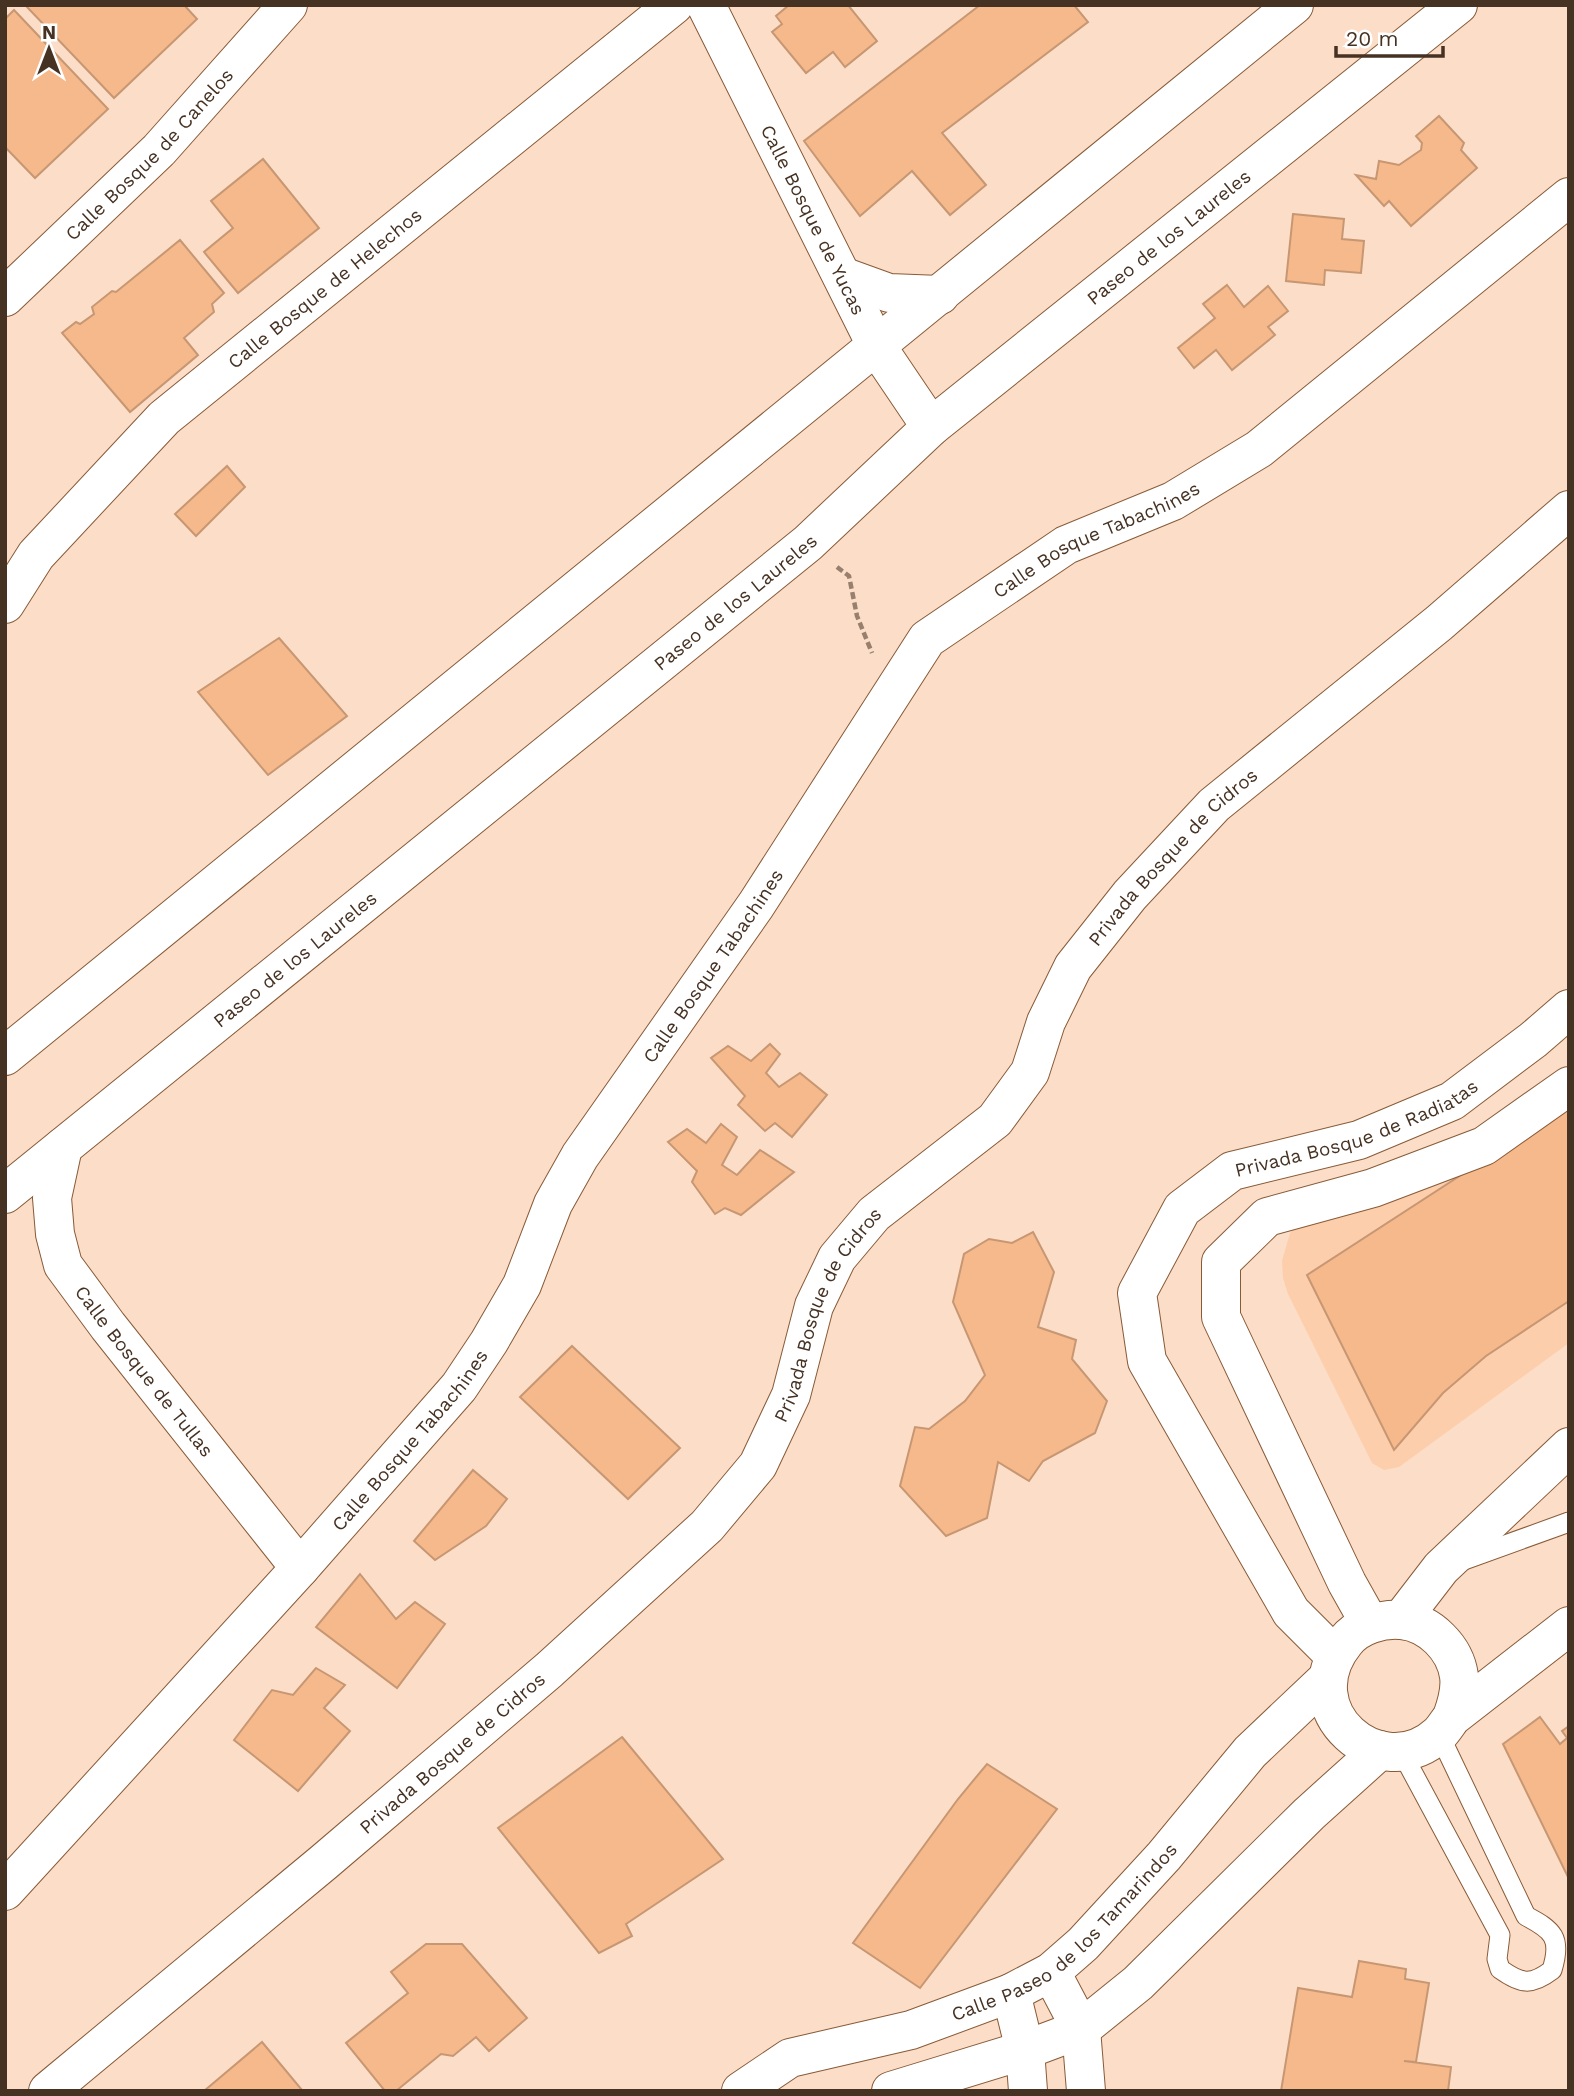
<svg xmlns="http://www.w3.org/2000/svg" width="1574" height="2096" viewBox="0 0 1574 2096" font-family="'Work Sans',sans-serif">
	<rect width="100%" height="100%" fill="#fcddc7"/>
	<!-- built -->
	<path fill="#fcceac" d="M1569 1093V1343L1399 1467 1384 1470 1372 1463 1288 1294 1283 1278 1282 1261 1290 1233 1300 1221Z"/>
	<!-- building -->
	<g fill="#f6b98b" stroke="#c79773" stroke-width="2">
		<path d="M184 5 197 19 114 98 26 6Z"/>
		<path d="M789 5H848L877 41 845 67 833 52 806 73 772 32 782 24 776 16Z"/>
		<path d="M980 5H1074L1088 22 942 133 986 185 950 215 912 171 860 216 804 141Z"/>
		<path d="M14 10 108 109 35 178 5 147V19Z"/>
		<path d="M1439 116 1464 143 1461 150 1477 168 1411 226 1389 201 1384 206 1356 175 1376 179 1379 161 1399 165 1421 150 1422 143 1416 136Z"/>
		<path d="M263 159 319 228 238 293 204 252 233 228 211 201Z"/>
		<path d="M1293 214 1344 219 1342 239 1364 241 1361 273 1325 270 1324 285 1286 281Z"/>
		<path d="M180 240 224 293 212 304 214 312 184 338 198 355 130 412 62 333 76 322 80 324 94 314 92 307 112 291 116 292Z"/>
		<path d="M1227 285 1244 307 1268 286 1288 311 1268 327 1275 335 1232 370 1216 350 1194 368 1178 348 1215 318 1203 304Z"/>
		<path d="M227 466 245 487 196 536 175 514Z"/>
		<path d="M279 638 347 716 268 775 198 692Z"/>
		<path d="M770 1044 780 1054 766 1073 779 1087 800 1073 827 1095 792 1137 775 1123 765 1131 738 1105 745 1096 711 1058 728 1046 751 1061Z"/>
		<path d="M1569 1105V1301L1486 1356 1443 1393 1394 1450 1307 1275Z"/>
		<path d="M721 1124 737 1137 722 1165 737 1175 760 1150 794 1172 741 1215 725 1208 715 1214 692 1182 697 1171 668 1142 687 1129 706 1143Z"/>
		<path d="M1033 1232 1054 1272 1038 1327 1076 1340 1072 1359 1107 1401 1095 1433 1043 1461 1029 1481 998 1462 987 1518 946 1536 900 1486 915 1427 929 1429 965 1401 985 1375 953 1302 964 1254 989 1239 1012 1243Z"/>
		<path d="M572 1346 680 1448 628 1499 520 1397Z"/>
		<path d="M473 1470 507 1499 486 1526 435 1560 414 1541Z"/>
		<path d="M360 1574 396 1619 415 1602 445 1624 397 1688 316 1627Z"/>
		<path d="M316 1668 345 1685 324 1708 350 1731 298 1791 234 1740 272 1690 293 1695Z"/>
		<path d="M1540 1717 1560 1744 1567 1738 1562 1731 1569 1726V1879L1503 1744Z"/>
		<path d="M622 1737 723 1859 626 1924 632 1936 599 1953 498 1828Z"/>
		<path d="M987 1764 1057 1809 920 1988 853 1943 958 1799Z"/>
		<path d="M426 1944H462L527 2018 489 2051 476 2037 453 2056 441 2054 396 2091H385L346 2043 408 1993 391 1972Z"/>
		<path d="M1359 1961 1406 1969 1405 1979 1429 1983 1416 2062 1404 2061 1451 2067 1448 2091H1281L1298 1988 1352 1997Z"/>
		<path d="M262 2042 302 2090 204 2091Z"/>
	</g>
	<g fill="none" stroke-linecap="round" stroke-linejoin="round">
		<!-- lane casing -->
		<g stroke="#875b38" stroke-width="21">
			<g id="lane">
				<path d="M1461 1561 1569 1522"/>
				<path d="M1401 1751 1500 1935 1497 1959 1500 1969C1521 1984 1531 1986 1552 1970 1562 1938 1553 1930 1526 1916L1439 1734"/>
			</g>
		</g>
		<!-- street casing -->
		<g stroke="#875b38" stroke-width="40">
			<g id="street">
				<path id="s1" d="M706 5 877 347 931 427"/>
				<path id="s2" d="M5 297 159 150 288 5"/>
				<path id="s3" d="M5 604 36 555 164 418 674 5"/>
				<path id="s4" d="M63 1147 52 1198 55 1234 63 1265 108 1326 300 1568"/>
				<path d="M1370 1624 1347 1583 1221 1317V1262L1267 1217 1373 1188 1484 1146 1569 1086"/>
				<path id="s5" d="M1334 1655 1291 1612 1147 1361 1137 1293 1182 1209 1232 1171 1359 1140 1452 1101 1533 1040 1569 1009"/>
				<path id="s6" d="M5 1891 300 1568 459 1387 489 1342 522 1285 553 1204 580 1156 756 905 927 639 1066 545 1173 501 1259 449 1569 197"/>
				<path d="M1051 1972 1081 2029 1086 2091"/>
				<path d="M1011 1993 1025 2050 1028 2091"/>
				<path id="s7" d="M48 2091 324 1862 549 1670 707 1526 758 1465 791 1395 814 1306 837 1258 874 1214 995 1120 1030 1072 1046 1022 1073 967 1130 895 1214 805 1439 623 1569 510"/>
			</g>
		</g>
		<!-- secondary casing -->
		<g stroke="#875b38" stroke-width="40">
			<g id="secondary">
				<path d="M842 276 889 293 940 295"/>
				<path d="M5 1056 1294 5"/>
				<path id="s8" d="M5 1194 808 543 931 427 1458 5"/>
				<path d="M1401 1620 1441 1568 1569 1447"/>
				<path d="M1452 1717C1457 1703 1461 1690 1459 1676 1455 1648 1430 1623 1402 1620 1382 1618 1357 1626 1345 1642 1290 1710 1380 1788 1439 1734 1444 1729 1448 1722 1452 1717L1569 1626"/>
				<path id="s9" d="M741 2091 790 2058 911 2030 1011 1993 1051 1972 1083 1944 1164 1856 1250 1752 1327 1679"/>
				<path d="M891 2091 1025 2050 1081 2029 1138 1983 1309 1814 1380 1750"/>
			</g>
		</g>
		<!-- path -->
		<path stroke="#99806e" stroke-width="4.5" stroke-dasharray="7 3.5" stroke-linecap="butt" d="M837 567 849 576 857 616 872 653"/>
		<!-- lane -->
		<use href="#lane" stroke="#fff" stroke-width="19"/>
		<!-- street -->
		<use href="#street" stroke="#fff" stroke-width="38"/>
		<!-- secondary -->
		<use href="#secondary" stroke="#fff" stroke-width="38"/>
	</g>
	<g text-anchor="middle" stroke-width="6" stroke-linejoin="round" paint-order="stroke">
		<!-- street labels -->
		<g font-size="19" fill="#463223" stroke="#fff">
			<text dy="7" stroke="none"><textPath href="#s2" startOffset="203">Calle Bosque de Canelos</textPath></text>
			<text dy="7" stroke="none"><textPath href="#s1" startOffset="240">Calle Bosque de Yucas</textPath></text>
			<text dy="7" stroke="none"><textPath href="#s8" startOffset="1507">Paseo de los Laureles</textPath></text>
			<text dy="7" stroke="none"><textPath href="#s3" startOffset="452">Calle Bosque de Helechos</textPath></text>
			<text dy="7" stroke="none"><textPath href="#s6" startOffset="1760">Calle Bosque Tabachines</textPath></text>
			<text dy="7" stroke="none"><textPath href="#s8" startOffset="940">Paseo de los Laureles</textPath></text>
			<text dy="7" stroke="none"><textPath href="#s7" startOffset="1703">Privada Bosque de Cidros</textPath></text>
			<text dy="7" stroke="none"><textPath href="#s8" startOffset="373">Paseo de los Laureles</textPath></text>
			<text dy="7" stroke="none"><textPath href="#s6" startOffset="1172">Calle Bosque Tabachines</textPath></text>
			<text dy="7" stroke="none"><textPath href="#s5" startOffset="709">Privada Bosque de Radiatas</textPath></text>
			<text dy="7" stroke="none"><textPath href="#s7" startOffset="1115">Privada Bosque de Cidros</textPath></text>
			<text dy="7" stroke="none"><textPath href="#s4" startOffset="254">Calle Bosque de Tullas</textPath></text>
			<text dy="7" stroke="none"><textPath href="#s6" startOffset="606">Calle Bosque Tabachines</textPath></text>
			<text dy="7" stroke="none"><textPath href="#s7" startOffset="527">Privada Bosque de Cidros</textPath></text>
			<text dy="7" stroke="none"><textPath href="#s9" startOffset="369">Calle Paseo de los Tamarindos</textPath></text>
		</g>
	</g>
	<!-- border -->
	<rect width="1574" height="2096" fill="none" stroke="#463223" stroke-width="14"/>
	<!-- north arrow -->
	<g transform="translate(49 49)" stroke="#ffffff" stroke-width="5" paint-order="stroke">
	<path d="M0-5L12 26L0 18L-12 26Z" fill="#463223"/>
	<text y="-10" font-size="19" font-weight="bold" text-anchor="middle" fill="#463223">N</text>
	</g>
	<!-- scale -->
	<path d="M1336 46v10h107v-10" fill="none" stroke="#463223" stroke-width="3.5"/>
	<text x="1346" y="46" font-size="21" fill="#463223" stroke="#ffffff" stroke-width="5" paint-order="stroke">20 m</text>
</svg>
